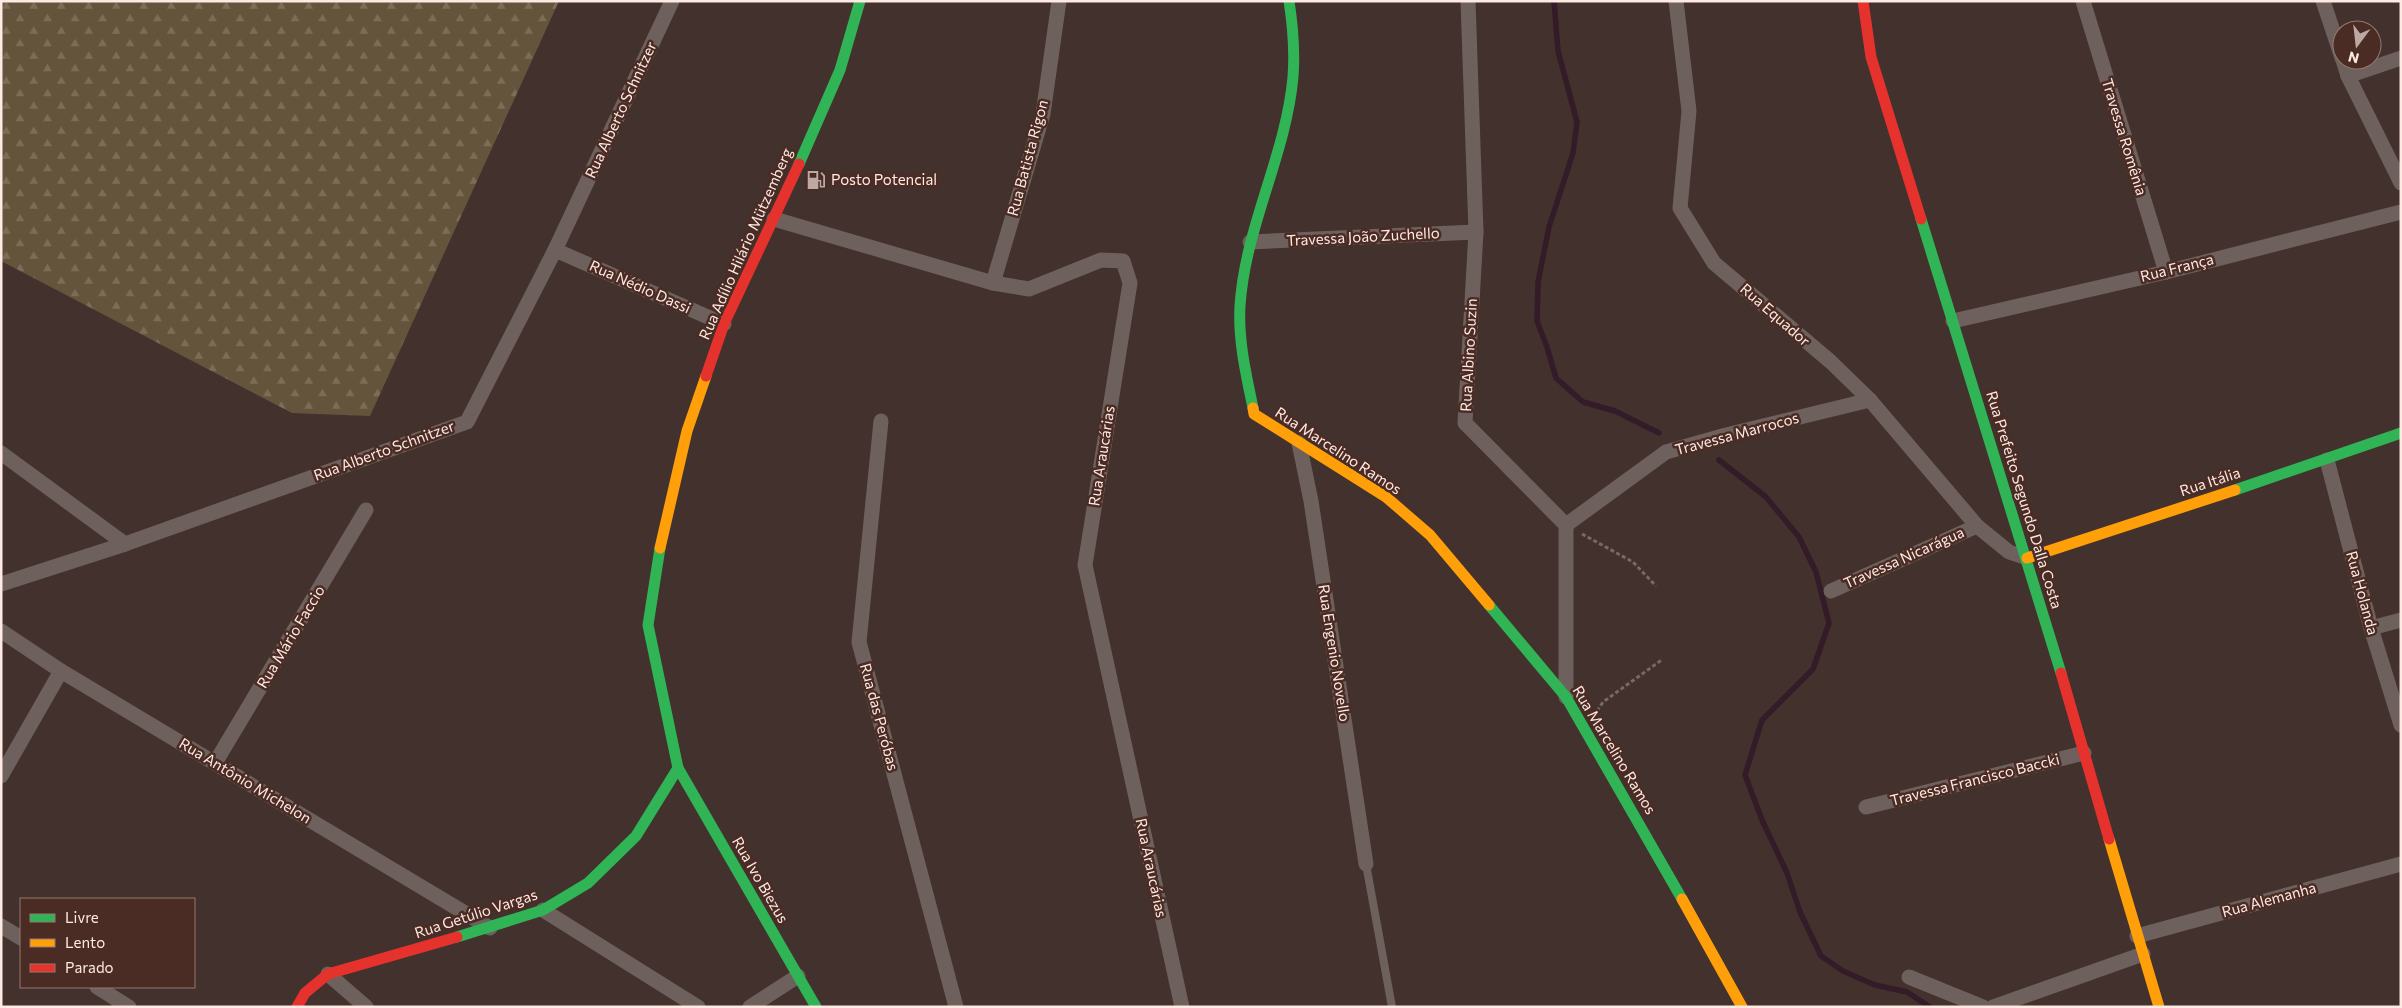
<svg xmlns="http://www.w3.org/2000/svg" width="2402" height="1008" viewBox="0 0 2402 1008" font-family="Commissioner,sans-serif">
	<defs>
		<pattern id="forest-firs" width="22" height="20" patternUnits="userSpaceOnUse" patternTransform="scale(1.25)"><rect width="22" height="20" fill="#65543c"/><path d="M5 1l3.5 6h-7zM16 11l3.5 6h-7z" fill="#7c6d58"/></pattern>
	</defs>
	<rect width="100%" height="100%" fill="#42312d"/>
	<!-- forest -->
	<path fill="url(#forest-firs)" d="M1 1H559L370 416 292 413 1 261Z"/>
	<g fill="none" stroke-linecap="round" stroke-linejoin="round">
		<!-- stream -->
		<g stroke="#331b28" stroke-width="5.5">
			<path d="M1554 1 1558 51 1577 122 1573 153 1549 227 1538 282 1537 321 1547 347 1556 378 1583 402 1615 411 1659 433"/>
			<path d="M1719 460 1766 497 1799 537 1816 572 1829 623 1813 669 1762 720 1745 775 1762 820 1787 873 1800 912 1821 956 1843 971 1875 985 1907 992 1930 1007"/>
		</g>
		<!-- path -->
		<g stroke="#766967" stroke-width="3" stroke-dasharray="4 2.5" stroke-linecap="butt">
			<path d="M1582 534 1633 562 1656 586"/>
			<path d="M1597 711 1603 702 1663 659"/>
		</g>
		<!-- lane -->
		<path stroke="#6e615d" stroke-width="8" d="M1366 864 1392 1007"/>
		<!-- street -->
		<g stroke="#6e615d" stroke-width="15">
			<path d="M1468 1 1476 232 1465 423 1566 525V697"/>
			<path d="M1676 1 1689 111 1680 208 1714 263 1831 362 1870 400 1977 526 2009 552 2027 558"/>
			<path d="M2083 1 2166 272"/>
			<path d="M2323 1 2342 58"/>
			<path d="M2343 60 2348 76 2401 183"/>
			<path d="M2348 76 2401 58"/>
			<path d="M774 219 993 283 1029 289 1101 260 1123 261 1130 283 1085 565 1182 1007"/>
			<path d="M1250 242 1476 232"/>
			<path d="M555 250 724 324"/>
			<path d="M993 283 1043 114 1059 1"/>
			<path d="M1953 321 2166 272 2401 212"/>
			<path d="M881 421 859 642 956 1007"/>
			<path d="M1299 443 1311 501 1366 864"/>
			<path d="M1 453 125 544"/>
			<path d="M2327 460 2371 628 2401 725"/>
			<path d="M1566 525 1666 452 1726 435 1870 400"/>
			<path d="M1 584 125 544 467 422 555 250 672 1"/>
			<path d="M1831 591 1977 526"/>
			<path d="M2371 628 2401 620"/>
			<path d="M1 631 61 671 490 928"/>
			<path d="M215 763 366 510"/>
			<path d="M1 776 61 671"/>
			<path d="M1866 807 2084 753"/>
			<path d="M543 910 698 1007"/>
			<path d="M1 926 21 938"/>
			<path d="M2137 936 2401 864"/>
			<path d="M328 974 366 1007"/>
			<path d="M1909 977 1983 1007"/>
			<path d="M97 987 129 1007"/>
			<path d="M750 1007 798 976"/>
			<path d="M1993 1007 2143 954"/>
		</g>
		<!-- fast -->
		<g stroke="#30b455" stroke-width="11">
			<path d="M799 164 840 70 860 1"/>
			<path d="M1921 219 2061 673"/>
			<path d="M1253 408C1246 374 1238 340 1240 306 1245 227 1286 155 1293 77 1295 51 1293 27 1289 1"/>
			<path d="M2235 490 2401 433"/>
			<path d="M660 548 648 625 678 768 816 1007"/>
			<path d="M1489 605 1566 697 1682 899"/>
			<path d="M457 937 543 910 588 883 636 836 678 768"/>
		</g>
		<!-- slow -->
		<g stroke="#ff9f0a" stroke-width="11">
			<path d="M1253 408 1254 414 1386 497 1430 535 1489 605"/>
			<path d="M660 548 687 431 706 376"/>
			<path d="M2027 558 2235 490"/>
			<path d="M2109 839 2159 1007"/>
			<path d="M1682 899 1742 1007"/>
		</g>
		<!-- jam -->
		<g stroke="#e5322d" stroke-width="11">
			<path d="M1863 1 1871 57 1921 219"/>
			<path d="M706 376 724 324 799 164"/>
			<path d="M2061 673 2109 839"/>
			<path d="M297 1007 305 993 328 974 457 937"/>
		</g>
	</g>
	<!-- icons -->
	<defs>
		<g id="fuel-bare" transform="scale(1.5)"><path d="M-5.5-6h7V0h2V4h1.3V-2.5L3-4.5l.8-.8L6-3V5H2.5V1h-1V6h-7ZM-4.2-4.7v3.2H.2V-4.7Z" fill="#bca9a3" stroke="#4b2c24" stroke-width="2.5" paint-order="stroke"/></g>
	</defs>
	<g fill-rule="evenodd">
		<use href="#fuel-bare" x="816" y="180"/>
	</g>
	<g text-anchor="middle" stroke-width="5" stroke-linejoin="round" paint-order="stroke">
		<!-- street labels -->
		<g font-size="15" fill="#fee9e3" stroke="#4b2c24">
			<text transform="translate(621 110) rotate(-65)" y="5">Rua Alberto Schnitzer</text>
			<text transform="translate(2124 137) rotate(73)" y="5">Travessa Romênia</text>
			<text transform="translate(1028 158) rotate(-75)" y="5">Rua Batista Rigon</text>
			<text transform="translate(1363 237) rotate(-3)" y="5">Travessa João Zuchello</text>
			<text transform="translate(746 244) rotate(-66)" y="5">Rua Adílio Hilário Mützemberg</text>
			<text transform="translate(2177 268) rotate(-14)" y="5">Rua França</text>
			<text transform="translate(640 287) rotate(24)" y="5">Rua Nédio Dassi</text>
			<text transform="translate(1775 315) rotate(41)" y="5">Rua Equador</text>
			<text transform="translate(1469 355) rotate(-87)" y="5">Rua Albino Suzin</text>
			<text transform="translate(1737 434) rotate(-15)" y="5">Travessa Marrocos</text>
			<text transform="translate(384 451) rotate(-20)" y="5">Rua Alberto Schnitzer</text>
			<text transform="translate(1338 451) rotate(33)" y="5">Rua Marcelino Ramos</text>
			<text transform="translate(1102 456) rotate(-81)" y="5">Rua Araucárias</text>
			<text transform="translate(2210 482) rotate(-18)" y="5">Rua Itália</text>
			<text transform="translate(2024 500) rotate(73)" y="5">Rua Prefeito Segundo Dalla Costa</text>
			<text transform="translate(1904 558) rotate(-24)" y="5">Travessa Nicarágua</text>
			<text transform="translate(2362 593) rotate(75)" y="5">Rua Holanda</text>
			<text transform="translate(291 637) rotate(-59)" y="5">Rua Mário Faccio</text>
			<text transform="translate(1334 653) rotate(81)" y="5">Rua Engenio Novello</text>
			<text transform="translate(879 717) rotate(75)" y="5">Rua das Peróbas</text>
			<text transform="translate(1614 750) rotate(59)" y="5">Rua Marcelino Ramos</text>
			<text transform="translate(1975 780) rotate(-14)" y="5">Travessa Francisco Baccki</text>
			<text transform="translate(245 781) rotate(31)" y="5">Rua Antônio Michelon</text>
			<text transform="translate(1151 868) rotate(78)" y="5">Rua Araucárias</text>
			<text transform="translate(760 880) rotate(60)" y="5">Rua Ivo Biezus</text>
			<text transform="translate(2269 900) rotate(-15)" y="5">Rua Alemanha</text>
			<text transform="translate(476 914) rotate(-18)" y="5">Rua Getúlio Vargas</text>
		</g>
		<!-- poi labels -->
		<g font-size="15" fill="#fee9e3" stroke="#4b2c24" text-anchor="start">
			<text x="831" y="185">Posto Potencial</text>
		</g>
	</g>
	<!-- border -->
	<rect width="2402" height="1008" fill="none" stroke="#fee9e3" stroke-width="5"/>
	<!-- legend -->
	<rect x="20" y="898" width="175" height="90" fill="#4b2c24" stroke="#937870"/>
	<rect x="30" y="914" width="25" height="8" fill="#30b455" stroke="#937870"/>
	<text x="65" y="923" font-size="15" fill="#fee9e3">Livre</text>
	<rect x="30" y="939" width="25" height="8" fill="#ff9f0a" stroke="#937870"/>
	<text x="65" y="948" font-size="15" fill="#fee9e3">Lento</text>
	<rect x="30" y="964" width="25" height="8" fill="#e5322d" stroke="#937870"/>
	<text x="65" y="973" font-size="15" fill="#fee9e3">Parado</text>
	<!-- north arrow -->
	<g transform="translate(2357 45) rotate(195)"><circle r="24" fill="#4b2c24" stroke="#937870"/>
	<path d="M0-4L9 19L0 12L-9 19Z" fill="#bca9a3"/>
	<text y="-8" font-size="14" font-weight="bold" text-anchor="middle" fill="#fee9e3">N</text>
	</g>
</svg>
